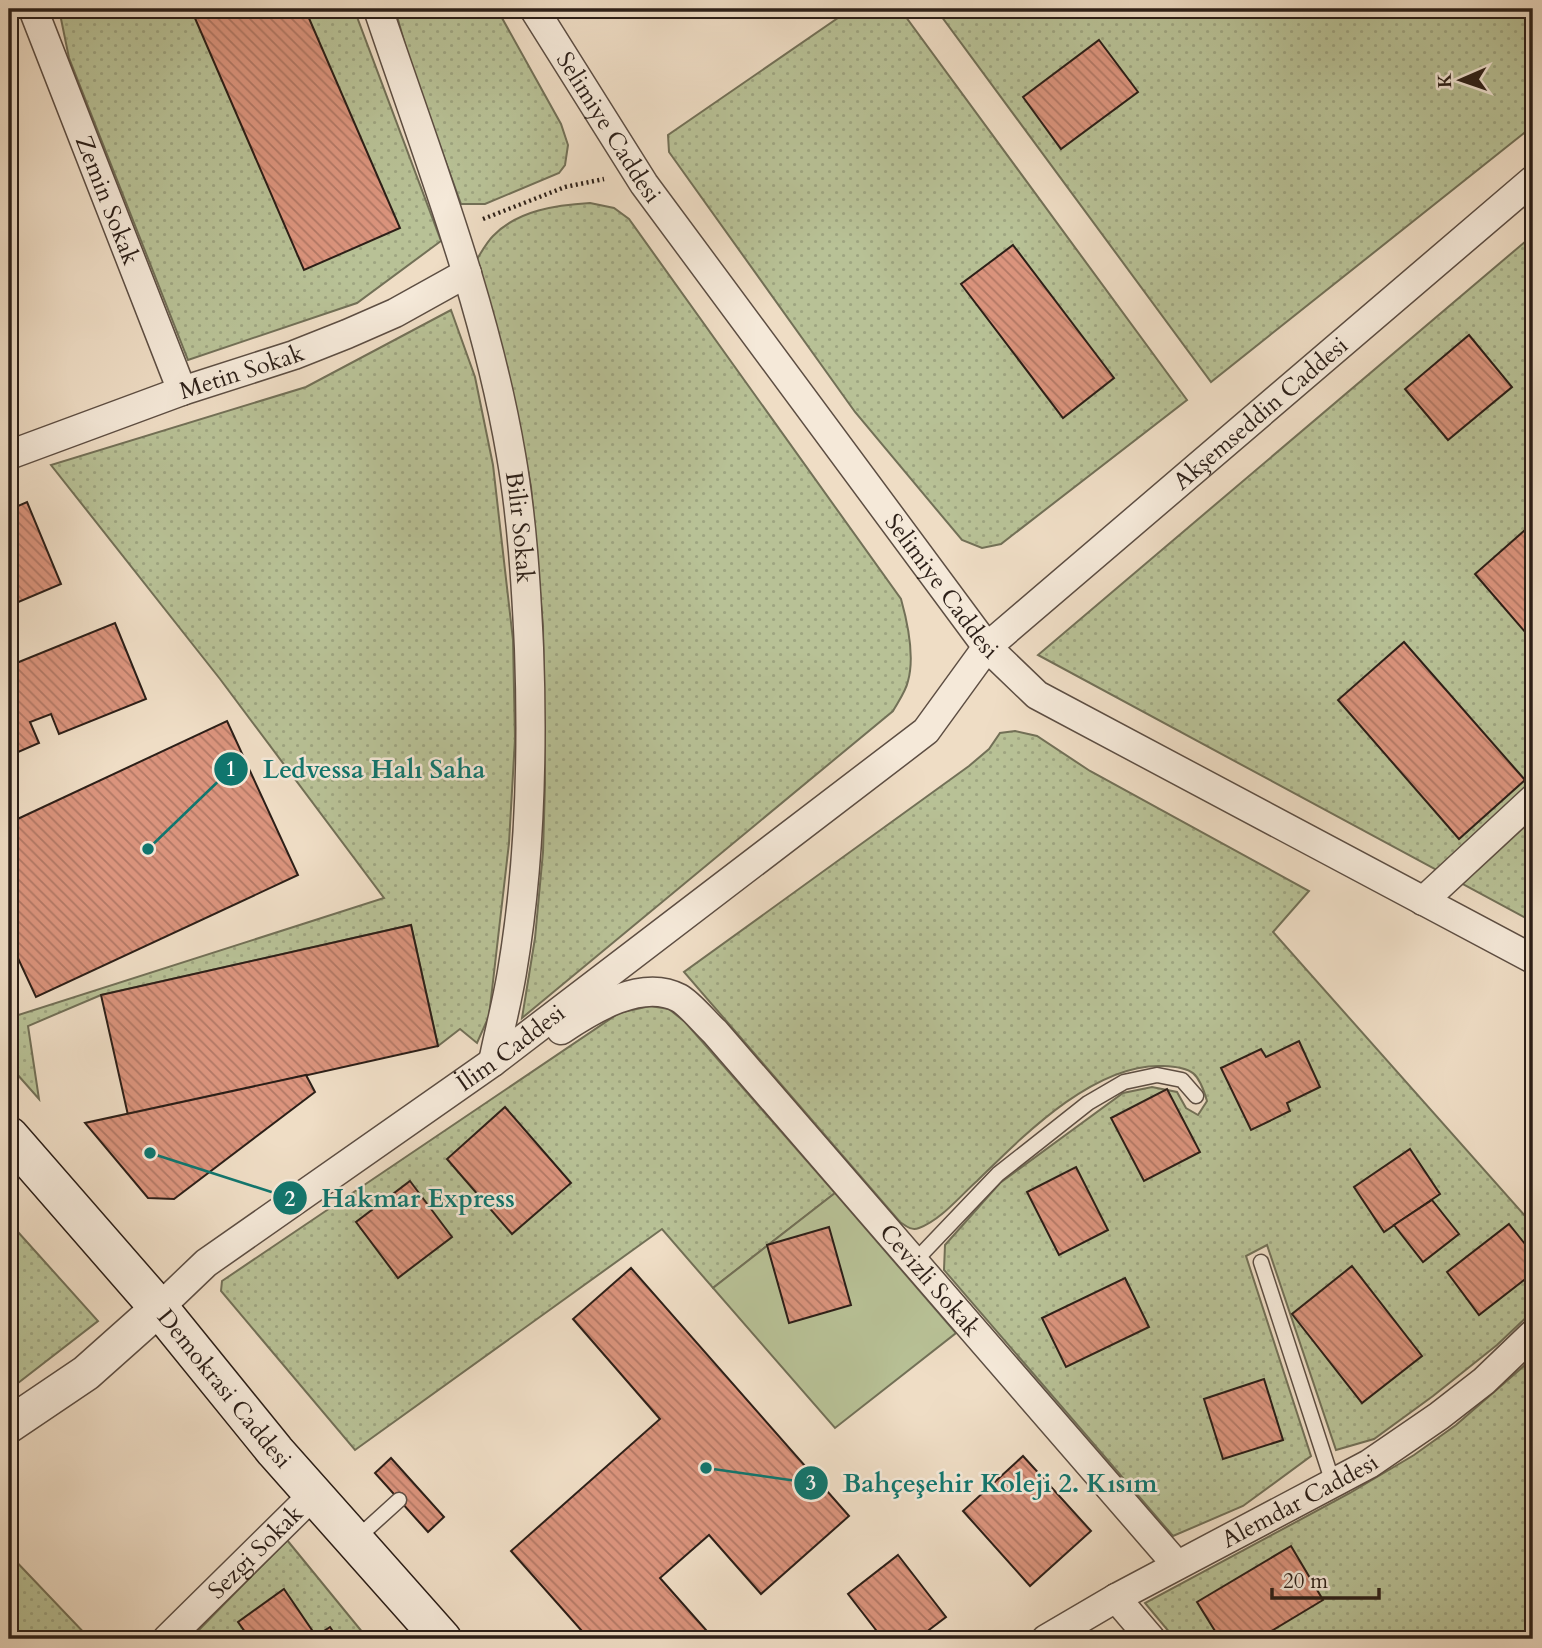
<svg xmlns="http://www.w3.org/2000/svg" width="1542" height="1648" viewBox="0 0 1542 1648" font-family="Cardo,serif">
	<defs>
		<pattern id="grass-dots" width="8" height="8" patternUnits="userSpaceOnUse" patternTransform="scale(1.75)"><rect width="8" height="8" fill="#b8c196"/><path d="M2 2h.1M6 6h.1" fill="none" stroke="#9ea581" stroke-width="1.8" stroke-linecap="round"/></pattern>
		<pattern id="building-back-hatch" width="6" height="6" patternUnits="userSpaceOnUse" patternTransform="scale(1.75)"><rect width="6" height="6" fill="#db947d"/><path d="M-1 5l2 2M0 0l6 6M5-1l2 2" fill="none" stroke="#b27865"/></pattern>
	</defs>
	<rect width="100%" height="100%" fill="#efddc5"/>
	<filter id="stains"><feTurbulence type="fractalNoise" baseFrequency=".00286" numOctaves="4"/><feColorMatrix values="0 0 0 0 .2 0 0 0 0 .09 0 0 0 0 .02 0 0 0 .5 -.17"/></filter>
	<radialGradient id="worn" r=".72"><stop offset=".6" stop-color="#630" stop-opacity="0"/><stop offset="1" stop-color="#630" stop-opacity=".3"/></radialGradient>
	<!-- grass -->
	<g fill="url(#grass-dots)" stroke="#727057" stroke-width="2">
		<path d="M59 9H354L441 241 357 303 188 360 69 58Z"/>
		<path d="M395 9H497L561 124 568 145 565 165 559 173 485 204H461L411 66Z"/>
		<path d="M851 9H900L1187 400 1001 544 982 548 962 540 855 412 669 152 668 135Z"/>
		<path d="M936 9H1533V126L1211 382Z"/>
		<path d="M590 203 614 208 629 219 901 599C908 624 915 656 908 681 906 691 898 702 893 711L522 1018 535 938 543 852 545 784 543 626 531 487 514 401 477 259C482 251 487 242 493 236 518 210 557 205 590 203Z"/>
		<path d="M1533 235V922L1038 655Z"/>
		<path d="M451 310 475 377 493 465 513 640 515 739 509 843 489 1016 477 1043 460 1029 438 1046 411 925 101 995 28 1026 39 1099 9 1065V1018L384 898 220 679 51 465 306 387Z"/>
		<path d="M1015 731 1037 736 1090 771 1309 891 1273 932 1533 1225V1311L1497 1345 1433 1396 1374 1439 1336 1450 1267 1245 1246 1256 1311 1456 1243 1506 1173 1536 944 1270 945 1245 1000 1183 1123 1093 1152 1087 1177 1092 1186 1108 1198 1115 1207 1101C1199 1073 1193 1067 1163 1066 1094 1063 1023 1136 977 1181 960 1196 941 1220 919 1228 911 1231 906 1226 900 1222L684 972 969 766 989 749 1000 733Z"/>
		<path d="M650 1006 669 1009 685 1022 835 1193 713 1288 662 1229 355 1450 221 1291 222 1281 619 1013Z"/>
		<path d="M9 1222 98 1321 9 1390Z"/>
		<path d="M1533 1358V1639H1175L1145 1603 1350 1493 1414 1455 1456 1425Z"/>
		<path d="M287 1540 368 1639H190Z"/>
		<path d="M9 1554 90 1639H9Z"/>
	</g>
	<!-- green -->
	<path fill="#b8c196" stroke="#727057" stroke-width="2" d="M835 1193 956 1333 835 1428 713 1288Z"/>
	<!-- building -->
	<g fill="url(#building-back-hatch)" stroke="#2c1f18" stroke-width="2">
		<path d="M191 9H305L400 228 304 270Z"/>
		<path d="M1099 40 1138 92 1061 149 1023 97Z"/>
		<path d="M1013 245 1114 378 1063 418 961 284Z"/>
		<path d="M1469 335 1512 387 1448 440 1405 389Z"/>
		<path d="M27 502 61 584 9 606V510Z"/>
		<path d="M1533 523V641L1475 574Z"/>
		<path d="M115 623 146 699 59 734 51 714 30 722 39 743 9 756V666Z"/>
		<path d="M1404 642 1525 780 1459 839 1338 700Z"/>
		<path d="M227 721 298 875 36 997 9 939V823Z"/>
		<path d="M411 925 438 1046 128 1115 101 995Z"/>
		<path d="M1299 1041 1320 1087 1287 1103 1290 1111 1251 1130 1221 1068 1261 1049 1266 1057Z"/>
		<path d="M306 1075 315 1092 174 1199 148 1198 85 1123Z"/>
		<path d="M1167 1089 1200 1152 1144 1181 1111 1118Z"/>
		<path d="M505 1107 571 1183 512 1234 447 1159Z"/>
		<path d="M1410 1149 1440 1194 1384 1232 1354 1187Z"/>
		<path d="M1076 1167 1108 1230 1059 1255 1027 1192Z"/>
		<path d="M410 1181 452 1237 398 1278 356 1222Z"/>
		<path d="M1432 1200 1459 1234 1423 1262 1394 1225Z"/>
		<path d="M1509 1224 1533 1254V1273L1479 1315 1447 1272Z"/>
		<path d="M829 1227 851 1305 789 1323 767 1245Z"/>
		<path d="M1352 1266 1422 1356 1362 1403 1292 1314Z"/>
		<path d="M631 1268 849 1516 761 1594 709 1535 660 1578 714 1639H589L511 1551 660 1419 573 1319Z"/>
		<path d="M1125 1278 1149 1327 1066 1367 1042 1318Z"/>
		<path d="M1264 1379 1283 1440 1223 1459 1204 1399Z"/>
		<path d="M1023 1456 1091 1531 1030 1586 963 1511Z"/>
		<path d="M391 1458 444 1517 428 1532 375 1473Z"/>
		<path d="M1291 1546 1323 1600 1258 1639H1220L1197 1602Z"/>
		<path d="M898 1555 946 1617 917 1639H883L848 1594Z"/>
		<path d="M284 1589 316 1636 312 1639H250L238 1622Z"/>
		<path d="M330 1627 338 1639H312L316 1636Z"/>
	</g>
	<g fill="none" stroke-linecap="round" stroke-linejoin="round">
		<!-- service casing -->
		<g stroke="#5d4e43" stroke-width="17">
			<g id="service">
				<path d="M914 1262 998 1174 1088 1103 1124 1082 1157 1075 1182 1080 1196 1096"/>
				<path d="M1261 1262 1333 1483"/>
				<path d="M356 1539 399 1500"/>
			</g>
		</g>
		<!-- minor casing -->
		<g stroke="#5d4e43" stroke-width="31">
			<g id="minor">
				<path id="s1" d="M33 9 182 391"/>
				<path id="s2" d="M378 9C427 155 485 302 511 455 522 518 526 584 529 648 533 756 530 866 512 972 507 1003 499 1032 493 1062"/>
				<path id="s3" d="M534 9 644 184 987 647 1037 695 1533 959"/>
				<path id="s4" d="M9 455 182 391 294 355 347 334 395 313 467 273"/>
				<path d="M1423 901 1533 799"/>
				<path id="s5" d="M561 1030C591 1010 642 978 679 998 690 1004 705 1023 715 1032L1177 1565"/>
				<path id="s6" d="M159 1308 206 1263 493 1062 926 731 987 647 1533 180"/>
				<path d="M1116 1598 1151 1639"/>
				<path id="s7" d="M167 1639 313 1495"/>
				<path id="s8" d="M1046 1639 1116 1598 1369 1464 1439 1416 1484 1381 1533 1334"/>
			</g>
		</g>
		<!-- tertiary casing -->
		<g stroke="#5d4e43" stroke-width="38">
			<path id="tertiary" d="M9 1425 86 1373 159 1308"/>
		</g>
		<!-- secondary casing -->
		<g stroke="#2c1f18" stroke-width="41">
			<g id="secondary">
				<path id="s9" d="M9 1136 159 1308 275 1451 442 1639"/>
			</g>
		</g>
		<!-- path -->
		<path stroke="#2c1f18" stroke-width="4.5" stroke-dasharray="2 3.5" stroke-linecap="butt" d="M483 219 565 187 604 179"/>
		<!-- service -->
		<use href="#service" stroke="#f5e9d9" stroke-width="14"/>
		<!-- minor -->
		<use href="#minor" stroke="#f5e9d9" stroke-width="28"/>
		<!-- tertiary -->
		<use href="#tertiary" stroke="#f5e9d9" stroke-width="35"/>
		<!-- secondary -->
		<use href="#secondary" stroke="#f5e9d9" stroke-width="38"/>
	</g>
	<g text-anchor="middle" stroke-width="5" stroke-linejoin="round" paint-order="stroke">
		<!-- street labels -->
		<g font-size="24" fill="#2c1f18" stroke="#f5e9d9">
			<text dy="8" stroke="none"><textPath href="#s3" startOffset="140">Selimiye Caddesi</textPath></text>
			<text dy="8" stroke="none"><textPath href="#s1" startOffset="205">Zemin Sokak</textPath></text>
			<text dy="8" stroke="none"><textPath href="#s4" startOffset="247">Metin Sokak</textPath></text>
			<text dy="8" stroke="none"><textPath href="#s6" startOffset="1424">Akşemseddin Caddesi</textPath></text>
			<text dy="8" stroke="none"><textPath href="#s2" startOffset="539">Bilir Sokak</textPath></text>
			<text dy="8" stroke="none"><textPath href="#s3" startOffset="707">Selimiye Caddesi</textPath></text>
			<text dy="8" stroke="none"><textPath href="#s6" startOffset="438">İlim Caddesi</textPath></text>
			<text dy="8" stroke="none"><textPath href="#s5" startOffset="506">Cevizli Sokak</textPath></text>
			<text dy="8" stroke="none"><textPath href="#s9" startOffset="332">Demokrasi Caddesi</textPath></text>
			<text dy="8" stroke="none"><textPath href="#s8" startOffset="289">Alemdar Caddesi</textPath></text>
			<text dy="8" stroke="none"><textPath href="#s7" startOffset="124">Sezgi Sokak</textPath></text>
		</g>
	</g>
	<!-- callouts -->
	<path fill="none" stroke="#0f766e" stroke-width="2.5" d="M148 849L231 769M150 1153L290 1198M706 1468L811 1483"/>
	<g fill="#0f766e" stroke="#f5e9d9" stroke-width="2.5">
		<circle cx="148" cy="849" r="7"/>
		<circle cx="150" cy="1153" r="7"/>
		<circle cx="706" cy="1468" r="7"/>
		<circle cx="231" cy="769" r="18"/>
		<circle cx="290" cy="1198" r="18"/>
		<circle cx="811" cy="1483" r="18"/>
	</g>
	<g font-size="21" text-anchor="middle" font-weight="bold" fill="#fff">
		<text x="231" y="776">1</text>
		<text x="290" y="1206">2</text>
		<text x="811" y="1490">3</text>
	</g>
	<g font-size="26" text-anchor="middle" font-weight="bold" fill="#0f766e" stroke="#f5e9d9" stroke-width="5" stroke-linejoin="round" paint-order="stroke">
		<text x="374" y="778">Ledvessa Halı Saha</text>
		<text x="418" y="1207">Hakmar Express</text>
		<text x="1000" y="1492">Bahçeşehir Koleji 2. Kısım</text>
	</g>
	<!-- margin -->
	<rect width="1542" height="1648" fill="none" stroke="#efddc5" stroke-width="35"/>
	<rect x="10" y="10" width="1521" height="1627" fill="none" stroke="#2c1f18" stroke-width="3.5"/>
	<rect x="18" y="18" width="1507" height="1613" fill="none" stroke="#2c1f18" stroke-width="2"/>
	<!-- north arrow -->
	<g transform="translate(1461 80) rotate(268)" stroke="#f5e9d9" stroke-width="5" paint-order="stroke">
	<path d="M0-5L12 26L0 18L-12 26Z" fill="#2c1f18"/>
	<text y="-10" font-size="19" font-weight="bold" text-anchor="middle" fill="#2c1f18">K</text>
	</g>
	<!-- scale -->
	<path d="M1272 1588v10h107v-10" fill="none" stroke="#2c1f18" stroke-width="3.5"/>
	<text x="1283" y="1588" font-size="21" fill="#2c1f18" stroke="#f5e9d9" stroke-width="5" paint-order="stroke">20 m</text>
	<rect width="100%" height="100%" filter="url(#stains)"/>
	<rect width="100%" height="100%" fill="url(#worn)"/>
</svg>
